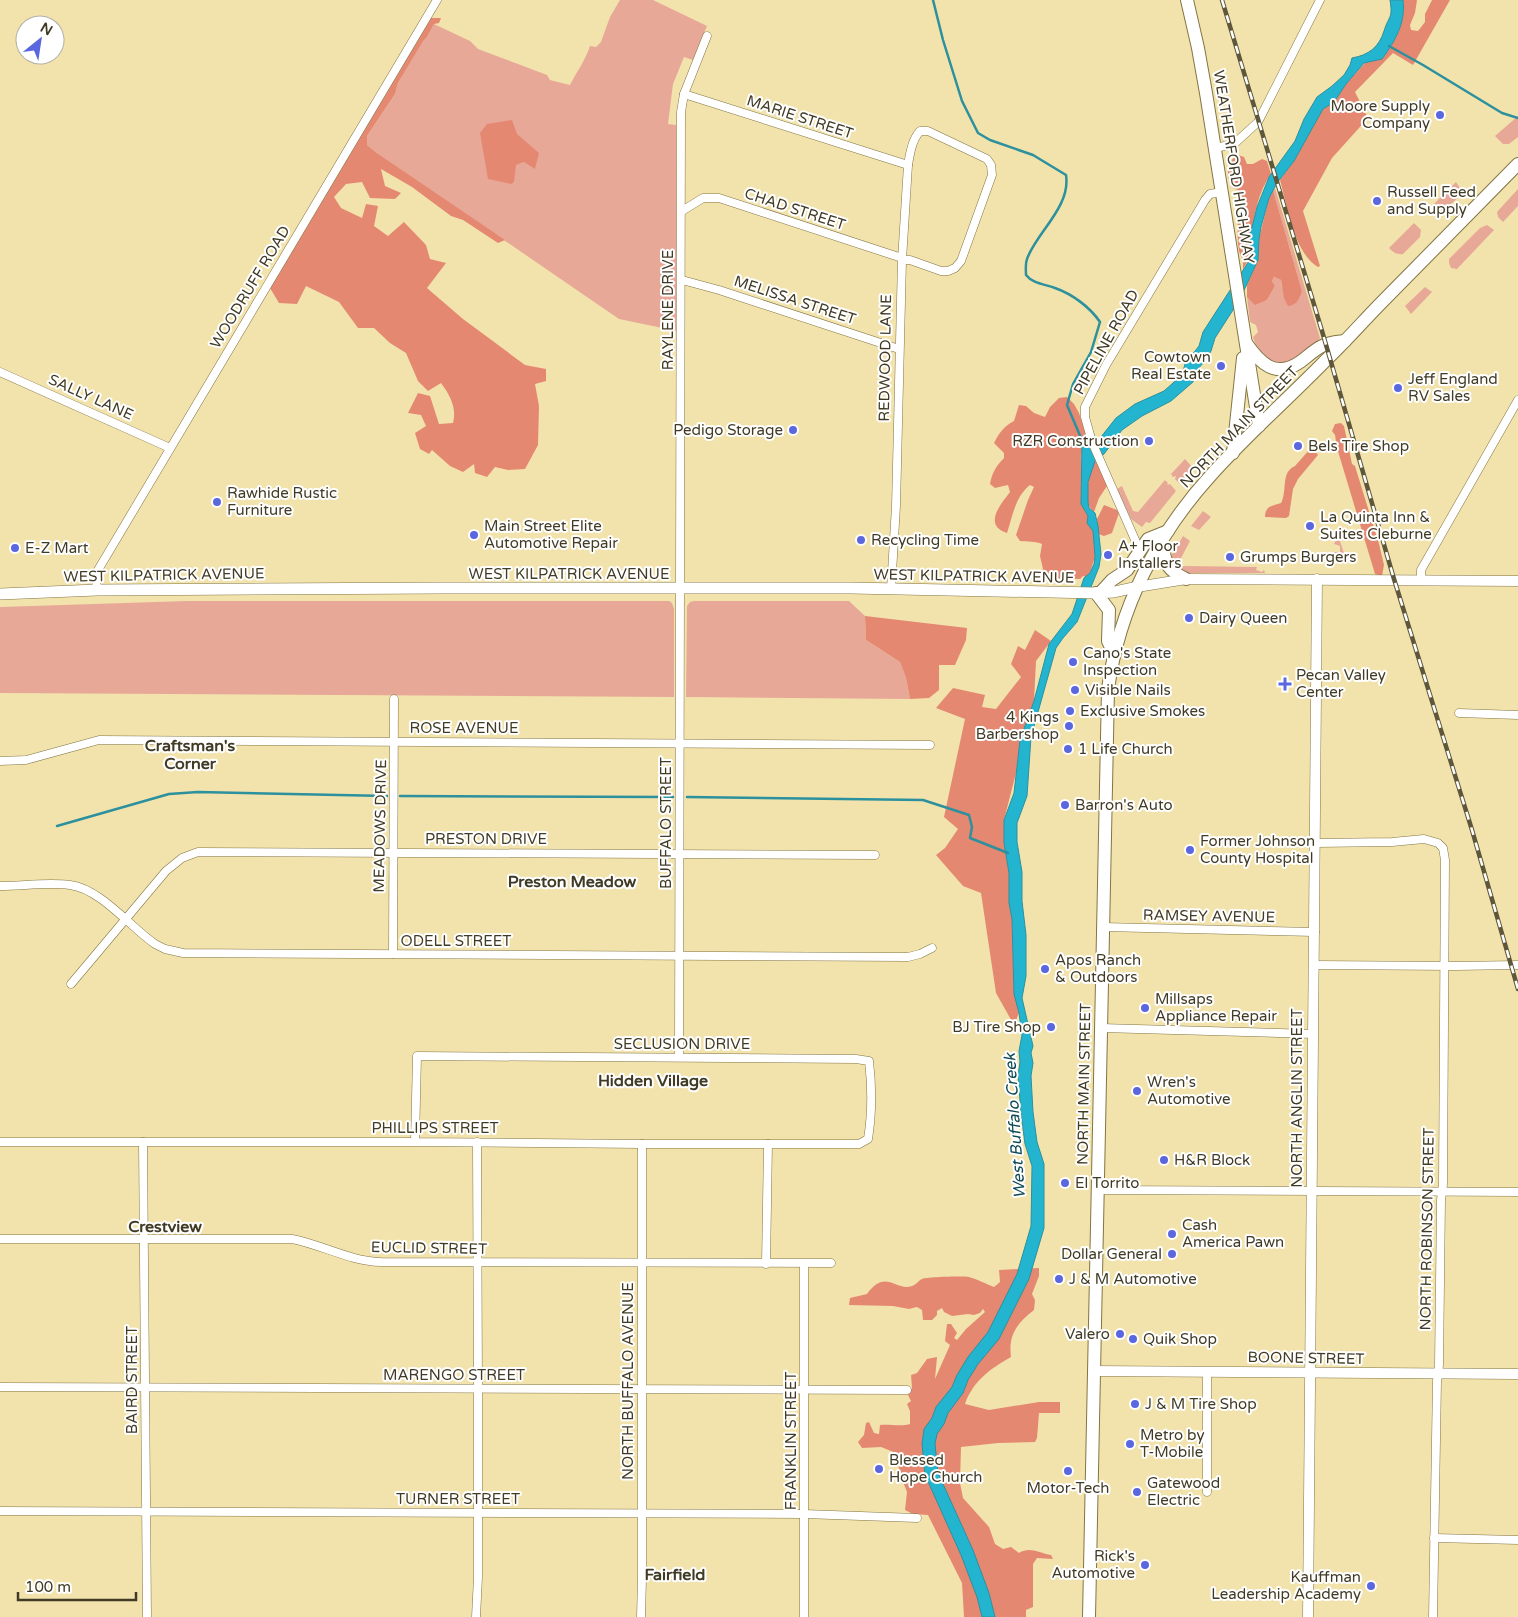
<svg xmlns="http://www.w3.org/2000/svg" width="1518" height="1617" viewBox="0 0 1518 1617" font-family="'Varela Round',sans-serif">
	<rect width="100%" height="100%" fill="#f2e3ad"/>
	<!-- green -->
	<g fill="#e8a898" fill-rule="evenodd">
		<path d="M620 0H653L707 26 693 60 684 57 673 84 668 124 676 125 677 331 619 319 377 153 367 145V136L395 94 398 83 423 40 427 37 434 24 470 41 478 49 547 75 550 80 570 85C577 71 585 61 590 46L596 47 601 42 610 17ZM517 134 524 141V162L515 165Z"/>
		<path d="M1518 116V137L1509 144H1503L1495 136Z"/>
		<path d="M1456 182 1460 188 1459 197 1443 211H1440L1432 206Z"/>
		<path d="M1275 188 1320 338C1301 366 1264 377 1253 337L1258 332 1256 325 1250 322 1247 297 1255 304 1267 300 1275 286 1272 281 1274 277 1281 280 1282 288 1302 291 1273 190Z"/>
		<path d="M1518 189V206L1503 222 1498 217 1497 212Z"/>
		<path d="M1414 223 1421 230 1420 237 1403 254C1397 255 1393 252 1389 248Z"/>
		<path d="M1487 225 1494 230 1457 269 1451 268 1449 263V259L1480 228Z"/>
		<path d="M1425 287 1432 292 1411 314 1405 306Z"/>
		<path d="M1185 459 1193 468 1180 484 1175 479 1176 476 1173 477 1171 474Z"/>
		<path d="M1165 480 1168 483 1167 485 1170 484 1176 491 1150 523 1146 522 1142 527 1131 519 1117 489 1122 486 1133 511 1138 512Z"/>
		<path d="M1203 511 1211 517 1199 530 1191 526Z"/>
		<path d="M1342 528 1345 535 1339 538 1344 553 1349 552 1350 554H1334V552H1340V546L1334 544Z"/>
		<path d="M1183 536 1190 541 1179 562 1182 566 1257 567 1256 570 1262 572 1264 570 1265 573H1179L1170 558Z"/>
		<path d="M187 601H669L672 603 674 609V697L0 693V607Z"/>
		<path d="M694 601H849L865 616 866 640 900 662 906 678 910 699 686 697 687 606 690 602Z"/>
	</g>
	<!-- forest -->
	<g fill="#e58872">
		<path d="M1403 0H1417L1415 13 1410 25 1411 30 1418 31 1425 22V14L1432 0H1450L1413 65 1393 53 1355 92 1368 118 1332 158 1303 211 1320 266 1318 267C1294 253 1287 205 1280 180L1294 161 1323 109 1334 102 1346 84 1365 63 1382 59C1395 41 1406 23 1403 0Z"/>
		<path d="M429 18H441L439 23 434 24 427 37 423 41 398 83 395 94 367 136V145L377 153 505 240 498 243 463 220 451 216 412 187 381 169 385 186 401 193 395 199 370 198 362 182 346 184 334 197 341 208 362 218 366 204 378 206 374 226 388 236 404 222 426 245 430 259 446 263 427 288 463 319 525 365 546 369V381L535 384 539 406 538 445 525 469 508 470 495 467 487 477 475 473 474 464 463 472 450 466 432 450 429 454 420 449 415 433 426 426 421 415 408 413 418 393 430 396 439 424 453 423C457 408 450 395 441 383L428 391 418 381 406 353 390 343 374 328H358L339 302 306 286 297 304 279 303 270 288Z"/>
		<path d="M512 120 517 134 539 153 535 169 524 162 516 165 514 182 511 184 488 179 480 133 487 124Z"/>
		<path d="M1238 155 1244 157 1247 164H1253L1262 159 1267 161 1271 174C1259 190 1254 215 1251 235 1248 250 1253 254 1243 269V259C1235 251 1239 225 1237 214 1241 207 1242 198 1240 191L1231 187C1227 175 1225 162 1238 155Z"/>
		<path d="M1273 190 1302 291C1299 299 1297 305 1288 306L1284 298 1281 280 1274 277 1272 281 1275 286 1267 300 1255 305 1247 297V285L1258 260 1259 239 1269 198Z"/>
		<path d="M1067 397 1074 404 1079 413 1087 438 1081 455V504L1088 516 1087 523 1093 531 1095 556 1090 573 1086 577 1083 576 1080 579 1043 578 1042 577 1041 573 1043 569 1040 556 1042 544C1035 541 1028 542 1020 541L1016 535 1028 500 1034 487 1030 485C1015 497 1013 515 1007 533 983 525 1000 505 1010 492L1008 485 995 488 990 484C992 473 996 466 1004 458V453L994 443C999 433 1004 426 1014 421L1019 405 1026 406 1034 413 1045 417 1050 407 1059 398Z"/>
		<path d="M1341 423 1344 426 1352 464 1355 466 1379 544 1384 565 1382 576 1375 574 1337 448 1335 435 1332 431 1335 424Z"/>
		<path d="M1313 448 1318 455 1298 479 1293 489 1289 516 1286 518 1265 517C1265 506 1272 506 1281 503L1282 501C1287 489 1281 472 1295 466L1310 449Z"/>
		<path d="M1095 461 1100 466 1107 486 1099 498 1094 512C1081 502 1089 474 1095 461Z"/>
		<path d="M1104 505 1117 510 1119 513 1112 533 1104 536 1098 534 1097 519Z"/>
		<path d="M865 616 967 628 966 640 955 665H939V690L929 698 910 699 906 678 900 662 866 640Z"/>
		<path d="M1035 630 1051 641 1036 661 1034 701 1020 740 1016 773 1004 820V843L1009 873V903L1012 919 1014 993 1019 1013 1014 1025 996 993 981 893 963 886 936 855 945 848 958 829 944 817 965 719 936 708 953 688 985 695 982 707 996 709 1021 677 1011 664 1018 646 1025 650Z"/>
		<path d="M1039 1268V1276L1032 1294 1035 1300 1034 1310C1017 1323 1008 1335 1011 1357 990 1369 973 1381 965 1404L989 1410 1039 1402H1060V1413H1039L1037 1438 1035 1442 998 1443 961 1447 960 1483 963 1498 989 1527 995 1544 1003 1549 1011 1547 1019 1553C1030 1546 1039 1553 1051 1555L1053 1559 1037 1558 1033 1564V1607L1026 1610V1617H964L962 1583 928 1515 913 1514 905 1510 907 1492 900 1474 896 1453 881 1447 862 1448 858 1442 864 1435 866 1423 869 1422 874 1433 879 1434 880 1425C891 1424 900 1427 910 1424V1411L907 1404 911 1401 908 1395 912 1388 911 1375 917 1373 927 1359 937 1357 935 1379 950 1345 945 1341 947 1324H951L957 1333 954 1338 957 1340 966 1329 985 1312 983 1309 980 1313 974 1315 968 1314 952 1316 944 1312 942 1308 937 1311V1315L932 1320H923L922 1310 917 1307 909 1309 893 1306 849 1305 850 1298 867 1294C886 1268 896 1292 912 1286 916 1285 918 1281 922 1279 926 1277 964 1276 969 1277 977 1279 986 1284 994 1287L1000 1282 999 1270Z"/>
	</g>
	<!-- water -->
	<path fill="#23b5d0" stroke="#2c909d" d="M1390 0H1403C1406 23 1395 41 1382 59L1364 63 1346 84 1334 102 1323 109 1294 161 1277 183 1269 198 1261 227 1259 239 1258 260 1240 299 1215 338 1211 351 1205 361 1196 371 1193 382 1171 401 1142 416 1122 430 1104 454 1095 461 1088 482V502L1089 508 1095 513 1098 526 1101 554 1099 567 1077 622 1063 638 1056 648 1031 737 1027 796 1017 823V842L1022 872V901L1026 935V976L1022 998 1033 1046 1031 1053 1033 1063 1031 1076 1033 1112 1037 1142 1044 1164V1228L1029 1279 999 1339 978 1364 968 1380 963 1393 948 1413 944 1424 937 1434 935 1444 938 1473 973 1550 989 1593 995 1617H982L977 1597 961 1555 925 1475 922 1444 924 1429 932 1418 936 1407 952 1387 957 1375 968 1357 988 1332 1017 1274 1031 1226 1032 1166 1025 1144 1021 1113 1018 1076 1020 1062 1019 1051 1022 1035 1019 1013 1014 994 1012 919 1009 903V873L1004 843V820L1014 793 1020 740 1034 701 1049 644 1072 614 1084 578 1090 573 1094 564 1095 556 1093 531 1087 523 1088 516 1081 504 1082 442 1087 438 1093 447 1116 418 1135 404 1164 391 1182 375 1185 364 1199 346 1203 332 1212 318 1249 261 1251 251 1250 235 1257 207 1269 177 1295 141 1304 119 1317 97 1332 86 1344 75 1350 65 1352 58C1369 55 1379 47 1384 31 1389 15 1393 19 1390 0Z"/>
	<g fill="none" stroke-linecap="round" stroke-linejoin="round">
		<!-- stream -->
		<g stroke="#2c909d" stroke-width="2.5">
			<path d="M933 0 943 40 962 101 978 133 990 140 1033 155 1066 175C1071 207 1036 233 1027 259 1025 264 1026 270 1026 275 1033 284 1045 284 1055 288 1072 294 1090 307 1100 322L1091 352 1073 384 1067 405 1084 445"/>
			<path d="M1389 46 1423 65 1502 113 1518 118"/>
			<path d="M400 796 673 797"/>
			<path d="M687 797 923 800 969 815 972 827 970 838 1008 853"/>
			<path d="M57 826 169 794 198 792 387 796"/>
		</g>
		<!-- minor casing -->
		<g stroke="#837543" stroke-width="9">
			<g id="minor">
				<path d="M684 94 908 165"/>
				<path d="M1215 148 1234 144 1258 122 1320 0"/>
				<path d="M682 211 703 198H719L902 258"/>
				<path d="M682 280 719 290 899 349"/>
				<path d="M0 372 170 448"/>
				<path d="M1140 551 1092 442 1085 417V407L1106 365 1205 200 1210 194 1222 192"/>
				<path d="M1421 580V570L1518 400"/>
				<path d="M891 589 896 506 902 260 908 165C910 153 912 140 920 131H928L987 159 991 165 992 175 961 261 955 268 948 271H941L910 260H902"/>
				<path d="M97 590 96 578 98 570 437 0"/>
				<path d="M1459 713 1518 715"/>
				<path d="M0 761 26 760 99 740 930 745"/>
				<path d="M1316 843 1392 842 1424 839 1438 843 1443 848 1445 860 1443 1184 1441 1200 1439 1365 1437 1381 1433 1617"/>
				<path d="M0 886C23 886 47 882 70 885 101 889 130 927 155 944L165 949 183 953 908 957 920 954 932 948"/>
				<path d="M1103 927 1315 932"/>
				<path d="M393 954 394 699"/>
				<path d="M1314 965 1455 966 1518 965"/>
				<path d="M71 984 166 871 182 858 198 852 875 855"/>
				<path d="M1101 1028 1313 1034"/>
				<path d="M679 1057 681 112 684 94 707 36"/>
				<path d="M0 1142H415L642 1144H859L868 1139C872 1114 872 1086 869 1061L856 1059 417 1056 415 1142"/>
				<path d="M143 1142 147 1617"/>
				<path d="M1098 1190 1518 1192"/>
				<path d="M0 1239H292C323 1245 349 1261 381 1262L831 1263"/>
				<path d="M766 1264 768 1144"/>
				<path d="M804 1264V1617"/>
				<path d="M0 1387 907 1390"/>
				<path d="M1207 1492V1373"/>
				<path d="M0 1511 804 1514 917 1518"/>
				<path d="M1434 1538 1518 1540"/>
				<path d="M476 1617 478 1577V1388L477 1142"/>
				<path d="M641 1617 642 1578V1144"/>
			</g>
		</g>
		<!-- tertiary casing -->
		<g stroke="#837543" stroke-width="11">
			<g id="tertiary">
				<path d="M1137 587 1186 579 1518 581"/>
				<path d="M1094 1371 1518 1374"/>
				<path d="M1308 1617 1317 579"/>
			</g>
		</g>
		<!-- secondary casing -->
		<g stroke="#837543" stroke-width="12">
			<path id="secondary" d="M0 594 97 590 443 588H851L1096 593 1114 592 1137 587"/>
		</g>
		<!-- primary casing -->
		<g stroke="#837543" stroke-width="14">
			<g id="primary">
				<path d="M1187 0 1198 48 1206 93 1259 426"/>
				<path d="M1246 343C1260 363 1275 379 1300 362 1307 357 1314 350 1322 346 1330 342 1337 342 1345 341"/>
				<path d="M1233 453 1243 358"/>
				<path d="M1161 541C1167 564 1164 568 1186 579"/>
				<path d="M1101 592 1112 580 1127 570 1148 539 1168 531"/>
				<path d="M1096 593 1109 610 1108 641 1114 654"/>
				<path d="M1089 1617 1108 689C1119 608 1157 534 1212 474 1248 434 1289 398 1327 359 1347 340 1365 319 1385 299 1429 254 1474 209 1518 164"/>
			</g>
		</g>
		<!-- minor -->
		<use href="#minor" stroke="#fff" stroke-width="8"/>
		<!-- tertiary -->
		<use href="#tertiary" stroke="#fff" stroke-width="10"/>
		<!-- secondary -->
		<use href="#secondary" stroke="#fff" stroke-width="11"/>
		<!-- primary -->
		<use href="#primary" stroke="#fff" stroke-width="12"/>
		<!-- rail casing -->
		<g stroke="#5e573b" stroke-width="4.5">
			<path id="rail" d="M1222 0 1322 331 1394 579 1472 830 1518 989"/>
		</g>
		<!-- rail -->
		<use href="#rail" stroke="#fff" stroke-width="2.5" stroke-dasharray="8" stroke-linecap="butt"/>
	</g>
	<!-- markers -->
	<g fill="#5a67de" stroke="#fff" stroke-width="2">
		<circle cx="1440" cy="115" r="5"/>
		<circle cx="1377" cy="201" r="5"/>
		<circle cx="1221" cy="366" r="5"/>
		<circle cx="1398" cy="388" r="5"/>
		<circle cx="793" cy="430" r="5"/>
		<circle cx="1149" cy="441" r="5"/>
		<circle cx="1298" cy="446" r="5"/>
		<circle cx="217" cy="502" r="5"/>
		<circle cx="1310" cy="526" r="5"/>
		<circle cx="474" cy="535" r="5"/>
		<circle cx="861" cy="540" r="5"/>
		<circle cx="15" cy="548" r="5"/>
		<circle cx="1108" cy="555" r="5"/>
		<circle cx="1230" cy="557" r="5"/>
		<circle cx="1189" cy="618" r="5"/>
		<circle cx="1073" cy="662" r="5"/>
		<path d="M1282.5 676.5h5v5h5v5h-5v5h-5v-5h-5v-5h5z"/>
		<circle cx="1075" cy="690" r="5"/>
		<circle cx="1070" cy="711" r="5"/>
		<circle cx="1069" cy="726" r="5"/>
		<circle cx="1068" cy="749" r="5"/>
		<circle cx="1065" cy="805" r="5"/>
		<circle cx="1190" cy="850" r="5"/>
		<circle cx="1045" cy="969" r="5"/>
		<circle cx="1145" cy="1008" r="5"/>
		<circle cx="1051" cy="1027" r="5"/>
		<circle cx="1137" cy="1091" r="5"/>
		<circle cx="1164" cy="1160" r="5"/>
		<circle cx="1065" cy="1183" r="5"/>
		<circle cx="1172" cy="1234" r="5"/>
		<circle cx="1172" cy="1254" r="5"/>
		<circle cx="1059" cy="1279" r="5"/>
		<circle cx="1120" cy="1334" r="5"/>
		<circle cx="1133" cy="1339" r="5"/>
		<circle cx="1135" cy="1404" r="5"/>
		<circle cx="1130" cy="1444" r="5"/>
		<circle cx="879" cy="1469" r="5"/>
		<circle cx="1068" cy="1471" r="5"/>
		<circle cx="1137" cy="1492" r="5"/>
		<circle cx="1145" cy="1565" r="5"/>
		<circle cx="1371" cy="1586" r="5"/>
	</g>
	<g text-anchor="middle" stroke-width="4" stroke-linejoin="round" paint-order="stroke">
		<!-- poi labels -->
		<g font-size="15" fill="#413b25" stroke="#fff" text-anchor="start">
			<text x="1430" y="111" text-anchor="end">Moore Supply<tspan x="1430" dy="17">Company</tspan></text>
			<text x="1387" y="197">Russell Feed<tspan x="1387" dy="17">and Supply</tspan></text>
			<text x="1211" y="362" text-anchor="end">Cowtown<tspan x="1211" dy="17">Real Estate</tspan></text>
			<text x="1408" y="384">Jeff England<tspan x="1408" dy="17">RV Sales</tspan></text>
			<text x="783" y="435" text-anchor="end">Pedigo Storage</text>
			<text x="1139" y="446" text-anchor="end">RZR Construction</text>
			<text x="1308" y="451">Bels Tire Shop</text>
			<text x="227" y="498">Rawhide Rustic<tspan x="227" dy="17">Furniture</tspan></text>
			<text x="1320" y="522">La Quinta Inn &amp;<tspan x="1320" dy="17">Suites Cleburne</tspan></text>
			<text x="484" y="531">Main Street Elite<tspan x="484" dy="17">Automotive Repair</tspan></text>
			<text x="871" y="545">Recycling Time</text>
			<text x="1118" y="551">A+ Floor<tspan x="1118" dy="17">Installers</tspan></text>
			<text x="25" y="553">E-Z Mart</text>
			<text x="1240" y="562">Grumps Burgers</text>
			<text x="1199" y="623">Dairy Queen</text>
			<text x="1083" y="658">Cano's State<tspan x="1083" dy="17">Inspection</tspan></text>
			<text x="1296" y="680">Pecan Valley<tspan x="1296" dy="17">Center</tspan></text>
			<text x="1085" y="695">Visible Nails</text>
			<text x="1080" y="716">Exclusive Smokes</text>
			<text x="1059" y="722" text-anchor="end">4 Kings<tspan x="1059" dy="17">Barbershop</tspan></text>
			<text x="1078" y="754">1 Life Church</text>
			<text x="1075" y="810">Barron's Auto</text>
			<text x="1200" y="846">Former Johnson<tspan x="1200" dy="17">County Hospital</tspan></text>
			<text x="1055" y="965">Apos Ranch<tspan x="1055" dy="17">&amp; Outdoors</tspan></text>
			<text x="1155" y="1004">Millsaps<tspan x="1155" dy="17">Appliance Repair</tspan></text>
			<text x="1041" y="1032" text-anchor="end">BJ Tire Shop</text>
			<text x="1147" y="1087">Wren's<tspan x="1147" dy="17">Automotive</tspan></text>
			<text x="1174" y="1165">H&amp;R Block</text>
			<text x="1075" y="1188">El Torrito</text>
			<text x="1182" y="1230">Cash<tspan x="1182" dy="17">America Pawn</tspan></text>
			<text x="1162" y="1259" text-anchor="end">Dollar General</text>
			<text x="1069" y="1284">J &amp; M Automotive</text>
			<text x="1110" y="1339" text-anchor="end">Valero</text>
			<text x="1143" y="1344">Quik Shop</text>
			<text x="1145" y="1409">J &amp; M Tire Shop</text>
			<text x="1140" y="1440">Metro by<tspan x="1140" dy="17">T-Mobile</tspan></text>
			<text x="889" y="1465">Blessed<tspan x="889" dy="17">Hope Church</tspan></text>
			<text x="1147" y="1488">Gatewood<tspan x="1147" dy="17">Electric</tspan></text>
			<text x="1068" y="1493" text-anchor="middle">Motor-Tech</text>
			<text x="1135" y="1561" text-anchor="end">Rick's<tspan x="1135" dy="17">Automotive</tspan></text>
			<text x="1361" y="1582" text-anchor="end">Kauffman<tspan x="1361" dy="17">Leadership Academy</tspan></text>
		</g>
		<!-- street labels -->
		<g font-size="15" fill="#413b25" stroke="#fff">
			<text transform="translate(800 117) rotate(18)" y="5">MARIE STREET</text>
			<text transform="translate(1234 167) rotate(81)" y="5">WEATHERFORD HIGHWAY</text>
			<text transform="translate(795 209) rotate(18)" y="5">CHAD STREET</text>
			<text transform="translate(250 287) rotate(-59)" y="5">WOODRUFF ROAD</text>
			<text transform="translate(795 300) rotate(18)" y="5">MELISSA STREET</text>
			<text transform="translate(668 310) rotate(-90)" y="5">RAYLENE DRIVE</text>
			<text transform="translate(1106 342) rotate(-61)" y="5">PIPELINE ROAD</text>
			<text transform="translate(885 358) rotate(-89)" y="5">REDWOOD LANE</text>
			<text transform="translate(91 397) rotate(24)" y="5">SALLY LANE</text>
			<text transform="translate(1239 427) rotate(-46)" y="5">NORTH MAIN STREET</text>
			<text x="569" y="579">WEST KILPATRICK AVENUE</text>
			<text transform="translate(164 575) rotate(-1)" y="5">WEST KILPATRICK AVENUE</text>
			<text transform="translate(974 576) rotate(1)" y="5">WEST KILPATRICK AVENUE</text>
			<text x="464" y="733">ROSE AVENUE</text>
			<text transform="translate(666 823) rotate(-90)" y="5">BUFFALO STREET</text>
			<text transform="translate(380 826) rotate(-89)" y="5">MEADOWS DRIVE</text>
			<text x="486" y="844">PRESTON DRIVE</text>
			<text transform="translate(1209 916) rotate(1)" y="5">RAMSEY AVENUE</text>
			<text x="456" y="946">ODELL STREET</text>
			<text x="682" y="1049">SECLUSION DRIVE</text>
			<text transform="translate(1084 1084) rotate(-89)" y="5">NORTH MAIN STREET</text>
			<text transform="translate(1297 1098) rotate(-90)" y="5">NORTH ANGLIN STREET</text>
			<text x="435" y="1133">PHILLIPS STREET</text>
			<text transform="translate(1427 1229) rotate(-89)" y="5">NORTH ROBINSON STREET</text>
			<text transform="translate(429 1248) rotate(1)" y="5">EUCLID STREET</text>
			<text transform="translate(1306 1358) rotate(1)" y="5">BOONE STREET</text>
			<text x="454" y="1380">MARENGO STREET</text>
			<text transform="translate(132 1380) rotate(-90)" y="5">BAIRD STREET</text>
			<text transform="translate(628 1381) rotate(-90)" y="5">NORTH BUFFALO AVENUE</text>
			<text transform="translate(791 1441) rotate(-90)" y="5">FRANKLIN STREET</text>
			<text x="458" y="1504">TURNER STREET</text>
		</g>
		<!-- neighbourhood labels -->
		<g font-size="16" font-weight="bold" fill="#413b25" stroke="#fff">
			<text x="190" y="751">Craftsman's<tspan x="190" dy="18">Corner</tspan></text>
			<text x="572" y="887">Preston Meadow</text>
			<text x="653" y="1086">Hidden Village</text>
			<text x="165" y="1232">Crestview</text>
			<text x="675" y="1580">Fairfield</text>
		</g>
		<!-- water labels -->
		<g font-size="16" font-style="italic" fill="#0d4853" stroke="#fff">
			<text transform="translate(1014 1126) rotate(-94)" y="6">West Buffalo Creek</text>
		</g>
	</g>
	<!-- north arrow -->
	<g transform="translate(40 40) rotate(30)"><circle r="24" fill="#ffffff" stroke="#b3b1a8"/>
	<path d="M0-4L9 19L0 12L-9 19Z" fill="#5a67de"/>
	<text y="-8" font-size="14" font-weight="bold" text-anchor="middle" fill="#413b25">N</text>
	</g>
	<!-- scale -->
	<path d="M18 1592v8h118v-8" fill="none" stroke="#413b25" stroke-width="2.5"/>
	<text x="25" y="1592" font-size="15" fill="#413b25" stroke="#ffffff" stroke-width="4" paint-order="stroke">100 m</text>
</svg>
